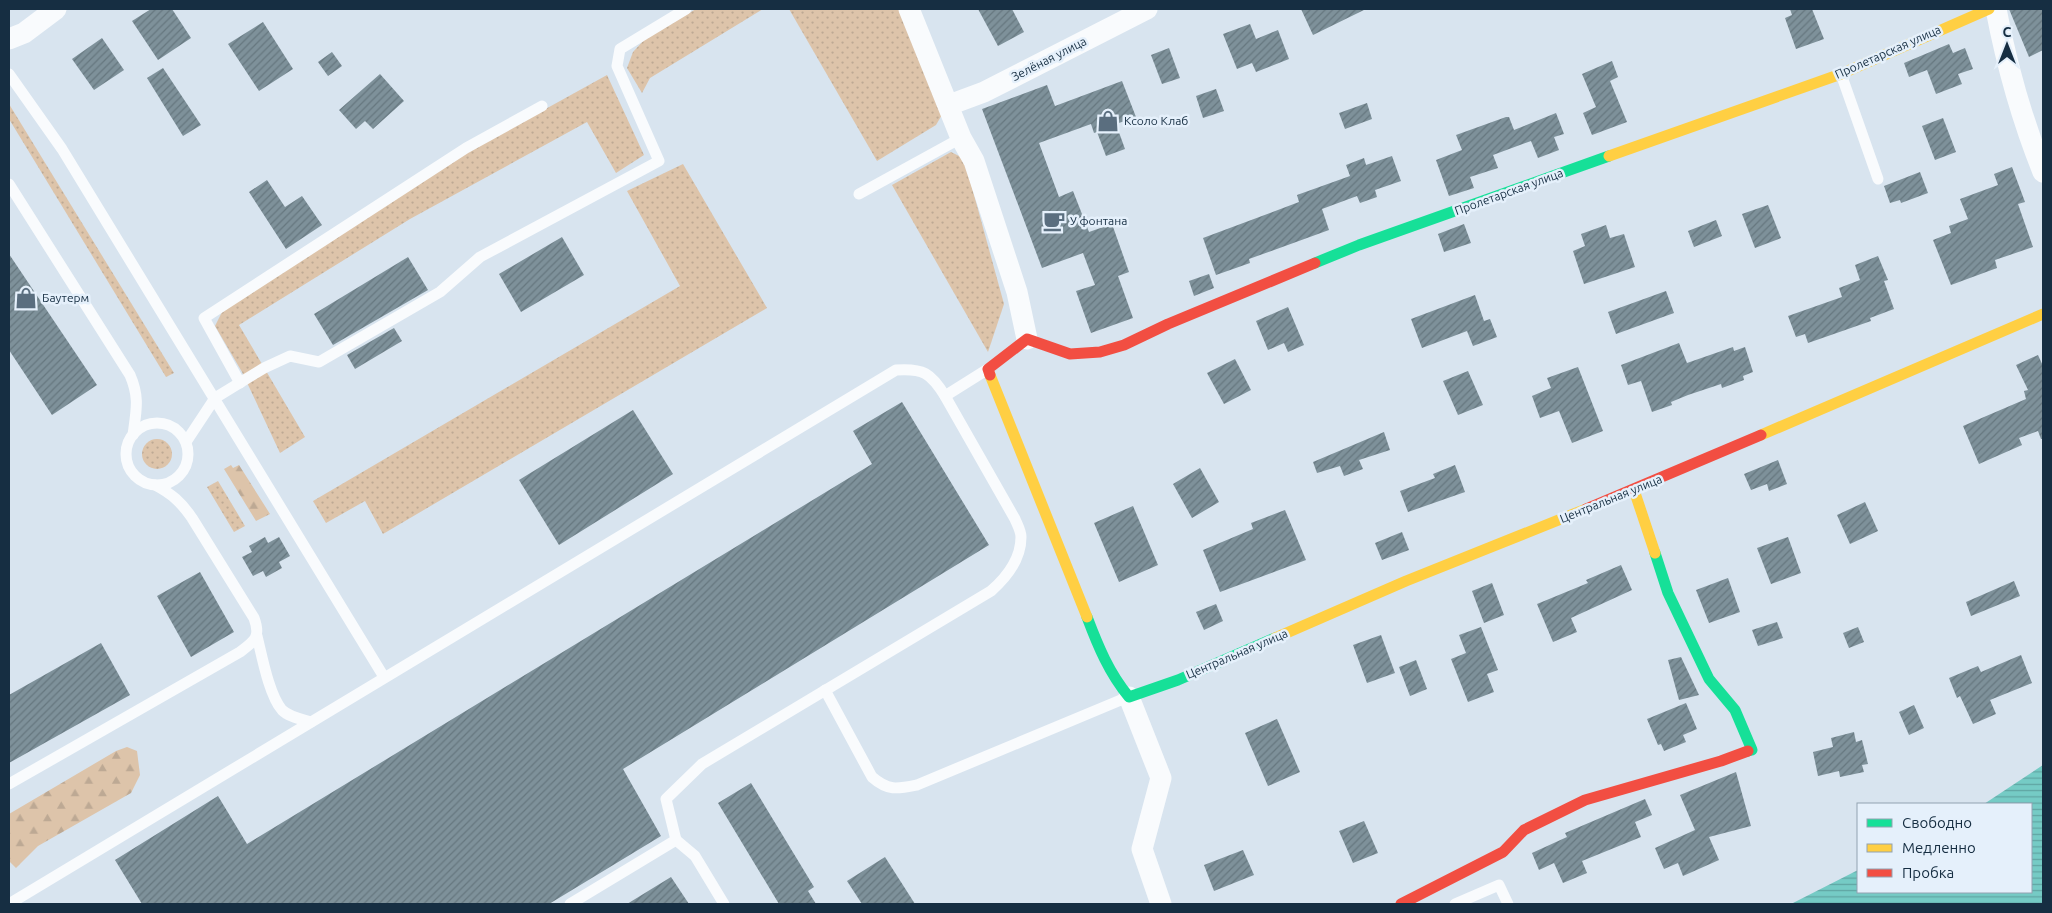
<svg xmlns="http://www.w3.org/2000/svg" width="2052" height="913" viewBox="0 0 2052 913" font-family="Ubuntu,sans-serif">
	<defs>
		<pattern id="grass-dots" width="8" height="8" patternUnits="userSpaceOnUse" patternTransform="scale(1.25)"><rect width="8" height="8" fill="#ddc4aa"/><path d="M2 2h.1M6 6h.1" fill="none" stroke="#bda994" stroke-width="1.8" stroke-linecap="round"/></pattern>
		<pattern id="forest-firs" width="22" height="20" patternUnits="userSpaceOnUse" patternTransform="scale(1.25)"><rect width="22" height="20" fill="#ddc4aa"/><path d="M5 1l3.5 6h-7zM16 11l3.5 6h-7z" fill="#bda994"/></pattern>
		<pattern id="water-rules" width="6" height="5" patternUnits="userSpaceOnUse" patternTransform="scale(1.25)"><rect width="6" height="5" fill="#75cbc5"/><path d="M0 2.5h6" fill="none" stroke="#5fa5a2"/></pattern>
		<pattern id="building-hatch" width="6" height="6" patternUnits="userSpaceOnUse" patternTransform="scale(1.25)"><rect width="6" height="6" fill="#7e919a"/><path d="M-1 1l2-2M0 6l6-6M5 7l2-2" fill="none" stroke="#66777f"/></pattern>
	</defs>
	<rect width="100%" height="100%" fill="#d8e4ef"/>
	<!-- grass -->
	<g fill="url(#grass-dots)">
		<path d="M696 9H763L650 78 642 93 627 68 633 52 644 40Z"/>
		<path d="M789 9H903L943 113 936 125 877 161Z"/>
		<path d="M607 75 644 155 616 173 587 122 410 219 239 325 305 437 280 453 242 372 215 326 224 308 466 153Z"/>
		<path d="M9 104 174 373 166 377 9 119Z"/>
		<path d="M951 152 959 156 965 162 1004 304 988 352 892 185Z"/>
		<path d="M683 164 767 308 383 534 365 501 326 523 313 501 680 286 627 191Z"/>
		<circle cx="157" cy="454" r="15"/>
		<path d="M218 481 245 526 234 532 207 487Z"/>
	</g>
	<!-- forest -->
	<g fill="url(#forest-firs)">
		<path d="M231 465 233 468 239 465 270 514 256 521 224 469Z"/>
		<path d="M127 747 137 751 140 775 131 793 38 846 16 868 9 861V814L116 751Z"/>
	</g>
	<!-- water -->
	<path fill="url(#water-rules)" d="M2043 765V904H1791L1858 870V892H2031V804H1984Z"/>
	<!-- building -->
	<g fill="url(#building-hatch)">
		<path d="M151 9H172L191 38 158 60 132 21Z"/>
		<path d="M978 9H1012L1024 32 998 46Z"/>
		<path d="M1301 9H1366L1313 35Z"/>
		<path d="M1790 9H1812L1824 39 1796 49 1785 18 1792 15Z"/>
		<path d="M2009 9H2043V50L2029 57Z"/>
		<path d="M263 22 293 69 259 91 228 44Z"/>
		<path d="M1250 24 1256 39 1278 30 1289 59 1256 72 1252 63 1237 69 1223 34Z"/>
		<path d="M102 38 124 70 94 90 72 59Z"/>
		<path d="M1949 44 1953 53 1965 48 1973 69 1958 74 1962 84 1936 94 1927 70 1909 77 1904 63Z"/>
		<path d="M1169 48 1180 78 1162 84 1151 55Z"/>
		<path d="M332 52 342 66 328 76 318 62Z"/>
		<path d="M1612 61 1618 77 1610 81 1627 122 1592 135 1583 113 1596 107 1582 74Z"/>
		<path d="M163 68 201 125 183 136 147 78Z"/>
		<path d="M380 74 404 101 373 129 365 121 356 129 339 110Z"/>
		<path d="M1122 81 1136 117 1116 124 1125 149 1106 156 1097 132 1094 133 1091 124 1039 143 1059 197 1073 191 1089 232 1112 224 1129 272 1118 276 1133 318 1091 333 1076 291 1095 285 1083 253 1042 268 982 109 1047 85 1055 106Z"/>
		<path d="M1216 89 1224 111 1203 118 1196 96Z"/>
		<path d="M1367 103 1372 119 1345 129 1339 113Z"/>
		<path d="M1556 113 1564 134 1554 137 1559 150 1538 158 1531 141 1493 155 1498 168 1470 177 1474 188 1449 196 1436 160 1462 150 1456 135 1506 117H1509L1514 130Z"/>
		<path d="M1943 118 1956 152 1935 160 1922 126Z"/>
		<path d="M1392 156 1401 181 1375 190 1377 197 1360 203 1357 196 1322 209 1329 230 1249 259 1250 263 1216 275 1203 238 1299 202 1297 195 1350 176 1346 165 1364 158 1366 165Z"/>
		<path d="M2012 167 2025 202 2018 204 2033 247 1995 260 1997 268 1951 285 1933 240 1951 233 1949 226 1968 219 1960 199 1998 185 1994 174Z"/>
		<path d="M1920 172 1928 193 1901 203 1900 200 1890 203 1884 186Z"/>
		<path d="M267 180 285 207 302 196 322 225 286 249 249 192Z"/>
		<path d="M1768 205 1781 238 1755 248 1742 214Z"/>
		<path d="M1716 220 1722 236 1694 247 1688 231Z"/>
		<path d="M1464 224 1471 243 1444 252 1438 234Z"/>
		<path d="M1606 225 1610 238 1624 234 1635 267 1584 284 1573 251 1585 246 1581 234Z"/>
		<path d="M562 237 584 275 521 312 499 274Z"/>
		<path d="M9 254 97 385 52 415 9 350Z"/>
		<path d="M1878 256 1888 280 1884 281 1894 309 1870 318 1871 321 1808 343 1805 334 1796 337 1788 316 1842 297 1839 288 1860 280 1855 265Z"/>
		<path d="M408 257 428 290 333 345 314 314Z"/>
		<path d="M1209 274 1214 288 1194 296 1189 281Z"/>
		<path d="M1666 291 1674 313 1616 334 1608 312Z"/>
		<path d="M1475 295 1484 321 1490 319 1497 337 1473 346 1467 331 1422 348 1411 319Z"/>
		<path d="M1288 307 1304 345 1288 352 1284 343 1268 350 1256 321Z"/>
		<path d="M394 328 402 341 355 369 347 355Z"/>
		<path d="M1679 343 1687 363 1733 347 1734 351 1745 347 1753 372 1743 376 1744 380 1722 388 1721 384 1688 395 1671 402 1672 405 1652 412 1641 381 1628 385 1621 365Z"/>
		<path d="M2038 355 2043 366V439H2041L2038 431 2019 438 2022 445 1979 464 1963 426 2026 399 2024 391 2028 390 2016 365Z"/>
		<path d="M1235 359 1251 390 1224 404 1207 373Z"/>
		<path d="M1578 367 1603 431 1572 443 1559 411 1540 418 1532 396 1551 388 1547 378Z"/>
		<path d="M1468 371 1483 405 1458 415 1443 381Z"/>
		<path d="M902 402 989 545 623 769 661 836 549 904H142L115 860 218 796 247 844 872 464 853 431Z"/>
		<path d="M633 410 673 474 559 545 519 480Z"/>
		<path d="M1384 432 1390 450 1359 460 1363 469 1344 476 1340 466 1317 473 1313 462Z"/>
		<path d="M1778 460 1787 484 1769 491 1767 484 1751 490 1744 474Z"/>
		<path d="M1455 465 1465 492 1408 512 1400 491 1435 478 1433 474Z"/>
		<path d="M1200 468 1219 502 1192 518 1173 484Z"/>
		<path d="M1865 502 1878 531 1850 544 1837 515Z"/>
		<path d="M1133 506 1158 565 1119 582 1094 523Z"/>
		<path d="M1285 510 1306 560 1220 592 1203 550 1253 529 1251 523Z"/>
		<path d="M1402 532 1409 550 1382 560 1375 543Z"/>
		<path d="M265 537 268 543 279 537 290 556 279 562 282 568 266 577 263 571 253 576 242 557 252 552 249 546Z"/>
		<path d="M1788 537 1801 573 1771 584 1757 548Z"/>
		<path d="M1621 565 1632 590 1571 618 1577 632 1553 642 1537 604 1588 583 1586 580Z"/>
		<path d="M200 572 234 632 191 657 157 596Z"/>
		<path d="M1728 578 1740 612 1709 623 1696 590Z"/>
		<path d="M2014 581 2020 596 1971 616 1966 602Z"/>
		<path d="M1492 583 1504 615 1484 623 1472 591Z"/>
		<path d="M1216 604 1223 621 1204 630 1196 612Z"/>
		<path d="M1777 622 1783 638 1758 646 1752 630Z"/>
		<path d="M1481 627 1498 670 1487 674 1494 692 1468 702 1451 659 1466 653 1459 635Z"/>
		<path d="M1858 627 1864 642 1849 648 1843 633Z"/>
		<path d="M1381 635 1395 673 1367 683 1353 645Z"/>
		<path d="M101 643 130 695 9 763V695Z"/>
		<path d="M2021 655 2032 683 1990 700 1996 714 1973 724 1960 696 1957 698 1949 678 1978 666 1981 672Z"/>
		<path d="M1681 657 1699 695 1679 700 1668 660Z"/>
		<path d="M1416 660 1427 689 1410 696 1399 667Z"/>
		<path d="M1686 703 1697 729 1683 735 1686 742 1664 751 1661 744 1658 745 1647 719Z"/>
		<path d="M1914 705 1924 728 1909 735 1899 712Z"/>
		<path d="M1277 719 1300 772 1268 786 1245 733Z"/>
		<path d="M1854 732 1856 742 1862 740 1868 764 1862 765 1864 772 1840 777 1839 771 1818 776 1813 752 1833 747 1831 738Z"/>
		<path d="M1736 772 1751 826 1709 837 1719 860 1683 876 1678 863 1664 869 1655 848 1695 830 1680 795Z"/>
		<path d="M751 783 814 887 808 891 816 904H779L718 803Z"/>
		<path d="M1645 799 1652 815 1635 822 1641 837 1582 861 1587 873 1563 883 1554 863 1539 870 1532 853 1567 837 1565 833Z"/>
		<path d="M1364 821 1378 853 1353 863 1339 831Z"/>
		<path d="M1243 850 1254 875 1214 891 1204 865Z"/>
		<path d="M885 857 915 904H862L847 881Z"/>
		<path d="M671 877 689 904H627Z"/>
	</g>
	<g fill="none" stroke-linecap="round" stroke-linejoin="round">
		<!-- lane -->
		<g stroke="#f9fbfd" stroke-width="11">
			<path d="M9 74 62 149 384 677"/>
			<path d="M1841 74 1878 179"/>
			<path d="M9 184 130 375C140 398 136 411 133 435"/>
			<path d="M859 194 961 138"/>
			<path d="M240 383 204 318 466 148 542 106"/>
			<circle cx="157" cy="454" r="31"/>
			<path d="M186 442 215 398 264 368 290 356 319 362 440 292 480 257 659 161 617 66 620 49 686 9"/>
			<path d="M257 636C262 656 269 695 282 710 289 717 301 719 311 722"/>
			<path d="M825 690 872 777C888 791 897 789 917 785L1128 697"/>
			<path d="M9 784 240 652C255 641 261 637 254 618L192 518C181 502 172 494 155 485"/>
			<path d="M676 840 695 856 724 904"/>
			<path d="M9 904 896 370C923 368 931 373 945 396L988 369"/>
			<path d="M570 904 676 840 666 799 702 764 991 591C1007 577 1021 560 1021 537 1021 531 1017 524 1015 519L945 396"/>
			<path d="M1455 904 1499 885 1508 904"/>
		</g>
		<!-- street -->
		<g stroke="#f9fbfd" stroke-width="21">
			<path d="M909 9 961 138 974 161 1017 292 1027 339"/>
			<path d="M1996 9C2007 67 2021 117 2043 172"/>
			<path d="M9 39 24 33 56 9"/>
			<path d="M949 105 984 92 1147 9"/>
			<path d="M1129 697 1161 778 1142 849 1161 904"/>
		</g>
		<!-- fast -->
		<g stroke="#16e098" stroke-width="11">
			<path d="M1315 263 1359 245 1609 156"/>
			<path d="M1655 553 1668 593 1709 679 1735 710 1752 750 1748 751"/>
			<path d="M1087 617C1098 646 1109 673 1129 697L1178 680 1275 638"/>
		</g>
		<!-- slow -->
		<g stroke="#ffcf43" stroke-width="11">
			<path d="M1609 156 1841 74 1989 9"/>
			<path d="M990 375 1087 617"/>
			<path d="M1761 435 2043 314"/>
			<path d="M1634 490 1655 553"/>
			<path d="M1275 638 1406 581 1586 509"/>
		</g>
		<!-- jam -->
		<g stroke="#f24e42" stroke-width="11">
			<path d="M990 375 988 369 1027 339 1070 354 1100 352 1124 345 1168 324 1315 263"/>
			<path d="M1586 509 1761 435"/>
			<path d="M1401 904 1503 852 1524 830 1585 800 1721 761 1748 751"/>
		</g>
	</g>
	<!-- icons -->
	<defs>
		<g id="shop-bare" transform="scale(1.725)"><path d="M-5-2.5h2.3a2.7 3.5 0 0 1 5.4 0H5L5.5 6h-11ZM-1.5-2.5h3a1.5 2.3 0 0 0-3 0Z" fill="#5a6e7f" stroke="#e5f0fb" stroke-width="2.5" paint-order="stroke"/></g>
		<g id="cafe-bare" transform="scale(1.725)"><path d="M-5.5-4.5H6V0H3Q3 3.5 0 3.5H-2.5Q-5.5 3.5-5.5 0ZM3-3.2v2h1.7v-2ZM-6 4.5H4V6H-6Z" fill="#5a6e7f" stroke="#e5f0fb" stroke-width="2.5" paint-order="stroke"/></g>
	</defs>
	<g fill-rule="evenodd">
		<use href="#shop-bare" x="1108" y="121"/>
		<use href="#cafe-bare" x="1054" y="221"/>
		<use href="#shop-bare" x="26" y="298"/>
	</g>
	<g text-anchor="middle" stroke-width="5" stroke-linejoin="round" paint-order="stroke">
		<!-- street labels -->
		<g font-size="12" fill="#162e42" stroke="#e5f0fb">
			<text transform="translate(1888 52) rotate(-24)" y="4">Пролетарская улица</text>
			<text transform="translate(1049 59) rotate(-27)" y="4">Зелёная улица</text>
			<text transform="translate(1509 192) rotate(-20)" y="4">Пролетарская улица</text>
			<text transform="translate(1611 499) rotate(-22)" y="4">Центральная улица</text>
			<text transform="translate(1237 654) rotate(-23)" y="4">Центральная улица</text>
		</g>
		<!-- poi labels -->
		<g font-size="12" fill="#162e42" stroke="#e5f0fb" text-anchor="start">
			<text x="1124" y="125">Ксоло Клаб</text>
			<text x="1070" y="225">У фонтана</text>
			<text x="42" y="302">Баутерм</text>
		</g>
	</g>
	<!-- border -->
	<rect width="2052" height="913" fill="none" stroke="#162e42" stroke-width="20"/>
	<!-- legend -->
	<rect x="1857" y="803" width="175" height="90" fill="#e5f0fb" stroke="#92a2b1"/>
	<rect x="1867" y="819" width="25" height="8" fill="#16e098" stroke="#92a2b1"/>
	<text x="1902" y="828" font-size="15" fill="#162e42">Свободно</text>
	<rect x="1867" y="844" width="25" height="8" fill="#ffcf43" stroke="#92a2b1"/>
	<text x="1902" y="853" font-size="15" fill="#162e42">Медленно</text>
	<rect x="1867" y="869" width="25" height="8" fill="#f24e42" stroke="#92a2b1"/>
	<text x="1902" y="878" font-size="15" fill="#162e42">Пробка</text>
	<!-- north arrow -->
	<g transform="translate(2007 45)" stroke="#e5f0fb" stroke-width="4" paint-order="stroke">
	<path d="M0-4L9 19L0 12L-9 19Z" fill="#162e42"/>
	<text y="-8" font-size="14" font-weight="bold" text-anchor="middle" fill="#162e42">С</text>
	</g>
</svg>
